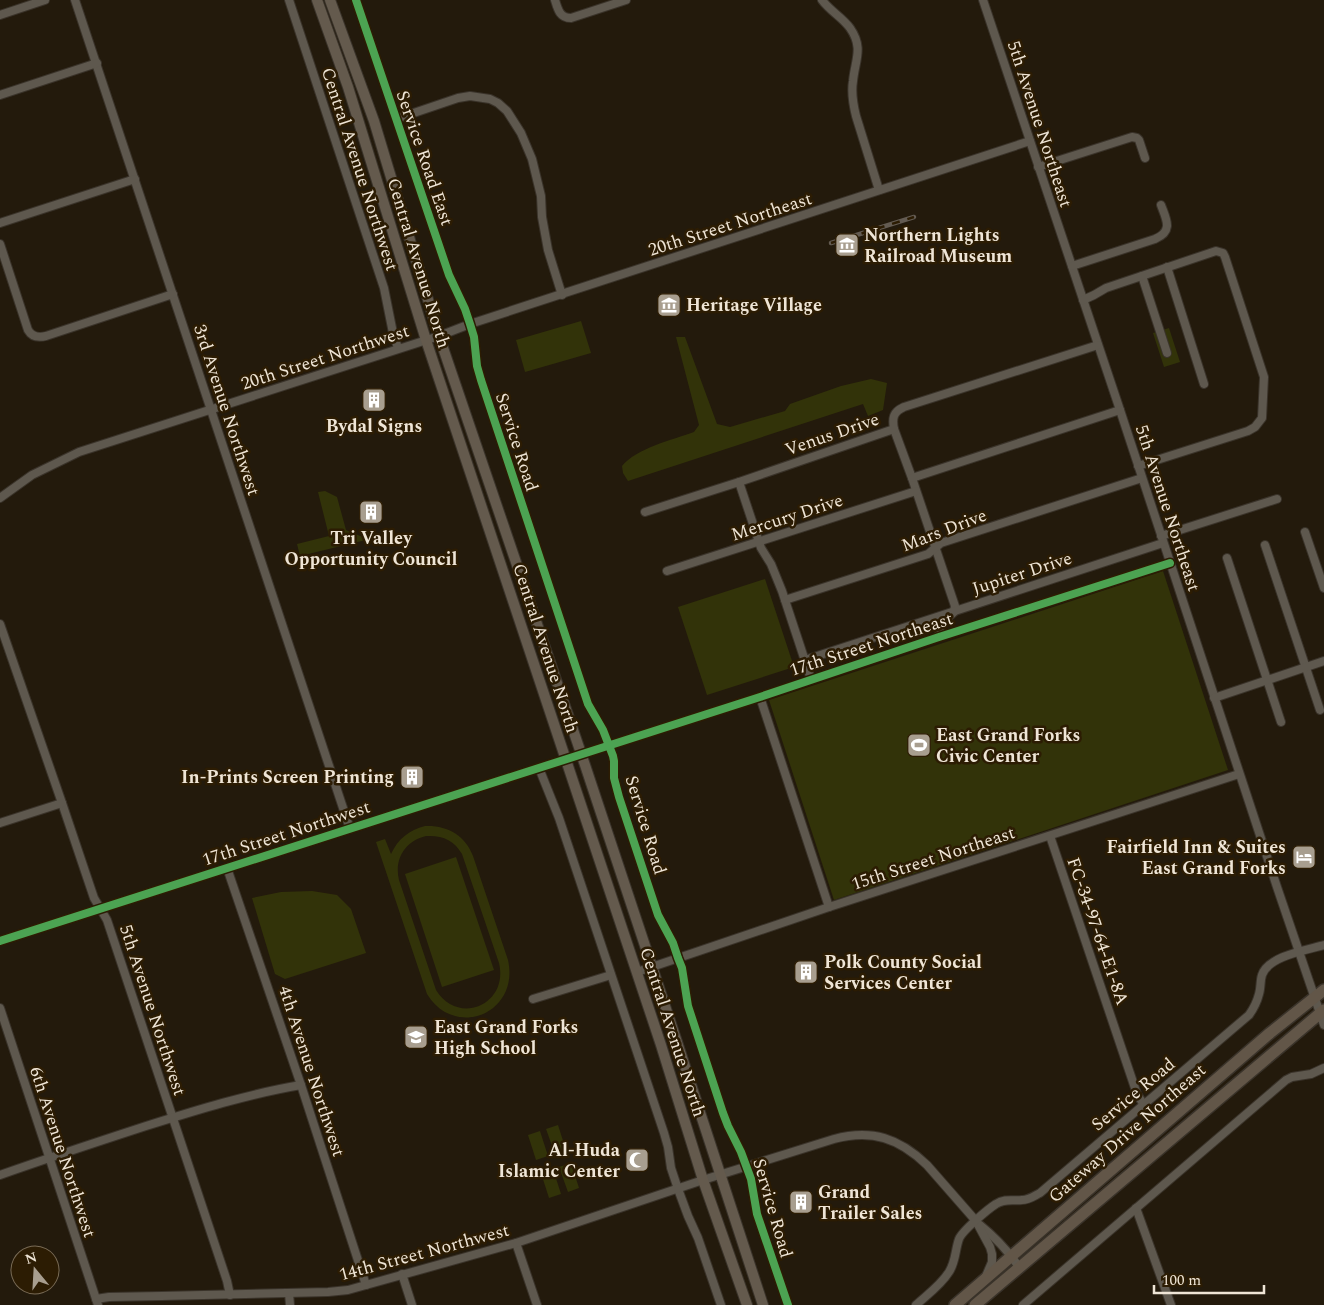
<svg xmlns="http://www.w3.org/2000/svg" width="1324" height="1305" viewBox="0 0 1324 1305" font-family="Spectral,serif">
	<rect width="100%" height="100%" fill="#231a0c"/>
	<!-- green -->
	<g fill="#323309" fill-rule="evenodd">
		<path d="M581 321 591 353 525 372 516 340Z"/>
		<path d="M1169 328 1180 362 1164 367 1153 333Z"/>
		<path d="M676 337H685L717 424 730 427 785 411 790 404 841 386 871 379 887 383 883 410 868 416 863 404 628 481 623 473 622 466C637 448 672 440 694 432L699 425Z"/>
		<path d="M325 491 337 497 346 530 365 538 366 540 300 556 297 544 329 536 318 492Z"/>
		<path d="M1163 571 1228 770 834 900 769 700Z"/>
		<path d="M765 579 794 667 707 695 678 607Z"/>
		<path d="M425 826C447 825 465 835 473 856L508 960C520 1013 455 1040 427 994L376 842 385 839 391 854C398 839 409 830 425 826ZM426 836C442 835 454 840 462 854L499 963C509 1005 458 1026 436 990L399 880C394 859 405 841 426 836Z"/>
		<path d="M456 857 494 970 442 987 405 874Z"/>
		<path d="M312 891 337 895 351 909 366 953 285 979 275 974 252 898 281 892Z"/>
		<path d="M558 1125 566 1150 555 1154 546 1129Z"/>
		<path d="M540 1131 548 1156 536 1160 528 1135Z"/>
		<path d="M571 1163 579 1188 568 1192 559 1167Z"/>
		<path d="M553 1169 561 1194 549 1198 541 1173Z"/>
	</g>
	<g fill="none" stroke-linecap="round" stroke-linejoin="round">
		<!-- minor casing -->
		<g stroke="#3a332a" stroke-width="10">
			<g id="minor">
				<path d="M75 0 350 829"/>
				<path d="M289 0 384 288 393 333 398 348"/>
				<path d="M356 0 449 275 465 309 470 324 474 337 477 366 481 380 588 704 603 730 613 756 614 761V778L619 797 658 915 673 943 678 958 682 968 688 1006 723 1113 728 1126 741 1152 751 1179 757 1214 788 1305"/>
				<path d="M555 0C558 10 560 18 571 18L626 0"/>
				<path d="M822 0C830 11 842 17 850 28 864 48 855 60 853 81 851 93 853 104 856 116L879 190"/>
				<path d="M983 0 1120 410 1277 887 1324 1025"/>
				<path d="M0 15 45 0"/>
				<path d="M0 95 97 63"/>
				<path d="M396 119 458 98 470 96 490 99 498 103 507 111 521 133 532 159 541 196 542 217 548 250 562 295"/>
				<path d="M1038 167 1132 137 1137 138 1139 140 1145 158"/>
				<path d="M0 223 135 179"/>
				<path d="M0 244 28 330C32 337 38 338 46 336L173 294"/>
				<path d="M1072 266 1155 239C1174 231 1166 219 1161 205"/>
				<path d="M1167 267 1204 384"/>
				<path d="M1142 276 1167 353"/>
				<path d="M1083 300 1094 295 1106 288 1216 251 1223 253 1225 257 1264 377 1262 418 1255 427 1248 431 1138 466"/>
				<path d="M894 429 912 478 955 606 954 612C944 621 940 621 939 637"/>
				<path d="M912 478 1120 410"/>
				<path d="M739 482 761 548 771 564 782 591 811 679"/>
				<path d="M0 498 32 475 79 452 439 336 470 324 1030 141"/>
				<path d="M645 512 739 482 894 429C892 418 893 412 904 407L1098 345"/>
				<path d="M1305 532 1324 588"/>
				<path d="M1161 536 1277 499"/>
				<path d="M1265 545 1320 710"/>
				<path d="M1227 558 1281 722"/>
				<path d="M667 571 916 491"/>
				<path d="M785 600 928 554 941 543 1142 478"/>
				<path d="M0 624 62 803 94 898 107 920 227 1281 230 1295"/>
				<path d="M805 660 1163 543"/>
				<path d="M760 697 829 907"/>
				<path d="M1214 698 1324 661"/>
				<path d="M539 768 559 818 664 1133 668 1147 671 1168 678 1189 688 1216 698 1238 721 1305"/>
				<path d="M0 823 62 803"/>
				<path d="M1050 836 1137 1094 1142 1102 1145 1104"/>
				<path d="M227 868 301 1085 366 1285"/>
				<path d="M0 941 760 697 939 637 1170 563"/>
				<path d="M637 972 829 907 1239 774"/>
				<path d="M533 999 611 975"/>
				<path d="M0 1008 98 1305"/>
				<path d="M0 1175C48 1158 97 1142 146 1126 197 1110 248 1094 301 1085"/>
				<path d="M1136 1208 1171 1305"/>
				<path d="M980 1225C995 1237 1008 1251 1019 1267"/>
				<path d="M516 1243 537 1305"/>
				<path d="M402 1274 412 1305"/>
				<path d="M289 1293 290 1305"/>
				<path d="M96 1299 109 1297 161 1296 328 1292 348 1290 516 1243 703 1180 834 1139C872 1129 899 1138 927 1165L976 1221 990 1247 992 1254V1262L986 1276"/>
				<path d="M916 1305C927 1295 941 1285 949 1272 956 1261 955 1250 959 1239 962 1231 988 1209 996 1204 1005 1198 1013 1201 1022 1200 1029 1200 1034 1196 1040 1193L1249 1015C1254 1008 1257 1002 1259 994 1261 988 1260 981 1262 975 1268 956 1307 950 1324 945"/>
				<path d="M1023 1305 1286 1080 1292 1077 1311 1074 1324 1068"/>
			</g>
		</g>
		<!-- major casing -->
		<g stroke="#3a332a" stroke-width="12">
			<g id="major">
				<path d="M317 0 348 87 426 340 661 1045 703 1180 747 1305"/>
				<path d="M330 0 374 121 439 336 585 765 677 1042 763 1305"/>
			</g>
		</g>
		<!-- highway casing -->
		<g stroke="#3a332a" stroke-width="14">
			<g id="highway">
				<path d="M955 1305 1270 1033 1324 990"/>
				<path d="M975 1305 1324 1010"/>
			</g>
		</g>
		<!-- minor -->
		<use href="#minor" stroke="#5e584e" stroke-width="8"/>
		<!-- major -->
		<use href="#major" stroke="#645a4d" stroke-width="10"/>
		<!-- highway -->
		<use href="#highway" stroke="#625648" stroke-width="11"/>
		<!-- rail casing -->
		<g stroke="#635b52" stroke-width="4.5">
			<path id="rail" d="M831 243 914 217"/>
		</g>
		<!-- rail -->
		<use href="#rail" stroke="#2c1c03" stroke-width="2.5" stroke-dasharray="8" stroke-linecap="butt"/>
		<!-- cycleway casing -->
		<g stroke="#2c1c03" stroke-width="11">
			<g id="cycleway">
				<path d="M356 0 449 275 465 309 470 324 474 337 477 366 481 380 588 704 603 730 613 756 614 761V778L619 797 658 915 673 943 678 958 682 968 688 1006 723 1113 728 1126 741 1152 751 1179 757 1214 788 1305"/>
				<path d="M0 941 760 697 939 637 1170 563"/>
			</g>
		</g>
		<!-- cycleway -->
		<use href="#cycleway" stroke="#4ca352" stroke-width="8"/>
	</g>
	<!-- icons -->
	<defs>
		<g id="museum-square" transform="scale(1.25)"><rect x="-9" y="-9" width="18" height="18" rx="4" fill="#a89e8f" stroke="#2c1c03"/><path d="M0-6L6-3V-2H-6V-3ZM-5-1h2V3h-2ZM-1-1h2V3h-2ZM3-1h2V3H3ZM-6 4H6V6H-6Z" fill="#fff"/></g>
		<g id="building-square" transform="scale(1.25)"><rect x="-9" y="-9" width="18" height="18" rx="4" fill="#a89e8f" stroke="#2c1c03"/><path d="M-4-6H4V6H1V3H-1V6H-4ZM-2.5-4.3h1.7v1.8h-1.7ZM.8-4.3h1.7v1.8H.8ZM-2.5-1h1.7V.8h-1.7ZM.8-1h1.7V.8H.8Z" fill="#fff"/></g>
		<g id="stadium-square" transform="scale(1.25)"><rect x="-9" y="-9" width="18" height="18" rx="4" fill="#a89e8f" stroke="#2c1c03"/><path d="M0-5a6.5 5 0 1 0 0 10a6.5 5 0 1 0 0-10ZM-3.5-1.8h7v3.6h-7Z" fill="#fff"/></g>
		<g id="hotel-square" transform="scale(1.25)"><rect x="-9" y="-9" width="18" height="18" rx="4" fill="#a89e8f" stroke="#2c1c03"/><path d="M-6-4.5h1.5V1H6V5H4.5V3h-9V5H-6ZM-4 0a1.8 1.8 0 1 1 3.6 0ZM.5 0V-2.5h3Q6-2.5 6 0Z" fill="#fff"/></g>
		<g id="school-square" transform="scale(1.25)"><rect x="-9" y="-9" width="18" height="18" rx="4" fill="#a89e8f" stroke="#2c1c03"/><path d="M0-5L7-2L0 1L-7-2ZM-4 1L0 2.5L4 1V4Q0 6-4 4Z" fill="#fff"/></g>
		<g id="mosque-square" transform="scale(1.25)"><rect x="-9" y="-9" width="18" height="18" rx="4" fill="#a89e8f" stroke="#2c1c03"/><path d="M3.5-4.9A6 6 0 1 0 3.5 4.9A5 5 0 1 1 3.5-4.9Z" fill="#fff"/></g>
	</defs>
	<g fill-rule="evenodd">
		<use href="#museum-square" x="847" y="245"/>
		<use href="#museum-square" x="669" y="305"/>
		<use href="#building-square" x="374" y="400"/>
		<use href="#building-square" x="371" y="512"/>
		<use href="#stadium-square" x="919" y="745"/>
		<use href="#building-square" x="412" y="777"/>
		<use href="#hotel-square" x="1304" y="857"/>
		<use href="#building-square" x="806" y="972"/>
		<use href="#school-square" x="416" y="1037"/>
		<use href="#mosque-square" x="637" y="1160"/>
		<use href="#building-square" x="801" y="1202"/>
	</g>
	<g text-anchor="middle" stroke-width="5" stroke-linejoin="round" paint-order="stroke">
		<!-- street labels -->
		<g font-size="18" fill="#efe5d6" stroke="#2c1c03">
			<text transform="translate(1040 124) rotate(72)" y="6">5th Avenue Northeast</text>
			<text transform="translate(425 158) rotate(71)" y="6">Service Road East</text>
			<text transform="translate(360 169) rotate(72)" y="6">Central Avenue Northwest</text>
			<text transform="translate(730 224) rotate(-18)" y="6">20th Street Northeast</text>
			<text transform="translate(419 263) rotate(73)" y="6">Central Avenue North</text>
			<text transform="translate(325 357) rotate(-18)" y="6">20th Street Northwest</text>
			<text transform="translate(227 410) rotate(72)" y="6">3rd Avenue Northwest</text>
			<text transform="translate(832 434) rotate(-19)" y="6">Venus Drive</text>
			<text transform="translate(517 442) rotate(72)" y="6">Service Road</text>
			<text transform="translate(1168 508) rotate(72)" y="6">5th Avenue Northeast</text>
			<text transform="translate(787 517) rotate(-18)" y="6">Mercury Drive</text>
			<text transform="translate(944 530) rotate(-21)" y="6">Mars Drive</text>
			<text transform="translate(1022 573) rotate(-18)" y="6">Jupiter Drive</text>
			<text transform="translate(871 644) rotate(-18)" y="6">17th Street Northeast</text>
			<text transform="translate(546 648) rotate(72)" y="6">Central Avenue North</text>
			<text transform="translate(646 825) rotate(73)" y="6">Service Road</text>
			<text transform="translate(286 833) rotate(-18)" y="6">17th Street Northwest</text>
			<text transform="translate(933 858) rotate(-18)" y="6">15th Street Northeast</text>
			<text transform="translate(1098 931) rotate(71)" y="6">FC-34-97-64-E1-8A</text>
			<text transform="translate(153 1010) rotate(72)" y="6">5th Avenue Northwest</text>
			<text transform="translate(673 1032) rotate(72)" y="6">Central Avenue North</text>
			<text transform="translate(312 1071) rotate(72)" y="6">4th Avenue Northwest</text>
			<text transform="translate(1133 1094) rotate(-40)" y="6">Service Road</text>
			<text transform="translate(1127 1133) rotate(-41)" y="6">Gateway Drive Northeast</text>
			<text transform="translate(63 1152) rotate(72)" y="6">6th Avenue Northwest</text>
			<text transform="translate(773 1208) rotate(74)" y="6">Service Road</text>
			<text transform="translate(424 1252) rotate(-15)" y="6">14th Street Northwest</text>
		</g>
		<!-- poi labels -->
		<g font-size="18" font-weight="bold" fill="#efe5d6" stroke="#2c1c03" text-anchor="start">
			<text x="864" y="241">Northern Lights<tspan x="864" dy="21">Railroad Museum</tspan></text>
			<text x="686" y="311">Heritage Village</text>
			<text x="374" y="432" text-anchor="middle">Bydal Signs</text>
			<text x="371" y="544" text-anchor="middle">Tri Valley<tspan x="371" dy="21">Opportunity Council</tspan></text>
			<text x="936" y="741">East Grand Forks<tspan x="936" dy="21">Civic Center</tspan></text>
			<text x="394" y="783" text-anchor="end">In-Prints Screen Printing</text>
			<text x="1286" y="853" text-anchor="end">Fairfield Inn &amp; Suites<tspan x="1286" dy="21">East Grand Forks</tspan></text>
			<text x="824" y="968">Polk County Social<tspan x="824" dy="21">Services Center</tspan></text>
			<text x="434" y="1033">East Grand Forks<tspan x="434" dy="21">High School</tspan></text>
			<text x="620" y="1156" text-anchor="end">Al-Huda<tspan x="620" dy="21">Islamic Center</tspan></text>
			<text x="818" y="1198">Grand<tspan x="818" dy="21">Trailer Sales</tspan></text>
		</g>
	</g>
	<!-- north arrow -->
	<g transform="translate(35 1270) rotate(342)"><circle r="24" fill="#2c1c03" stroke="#7a6c57"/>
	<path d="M0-4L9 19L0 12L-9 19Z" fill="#a89e8f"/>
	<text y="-8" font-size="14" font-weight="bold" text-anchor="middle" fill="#efe5d6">N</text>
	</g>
	<!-- scale -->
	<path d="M1154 1285v8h110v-8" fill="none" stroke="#efe5d6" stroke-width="2.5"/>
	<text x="1162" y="1285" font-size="15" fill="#efe5d6" stroke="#2c1c03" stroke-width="4" paint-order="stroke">100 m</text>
</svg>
